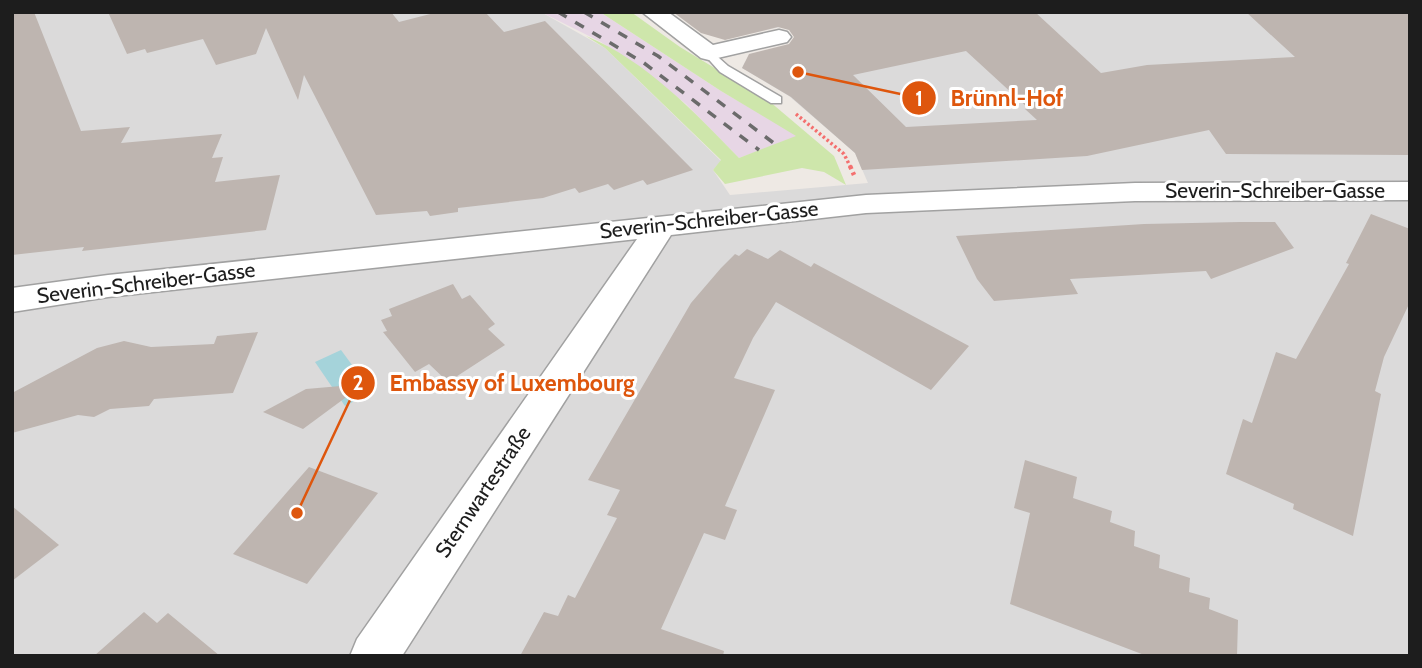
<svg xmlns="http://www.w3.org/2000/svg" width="1422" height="668" viewBox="0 0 1422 668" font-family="Cabin,sans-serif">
	<rect width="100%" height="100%" fill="#eee9e4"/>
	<!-- residential -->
	<path fill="#dbdada" d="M12 12H541L605 48 721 161 713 170 730 195 868 183 855 153 789 96 742 68 745 62 818 46 795 24 727 38 677 12H1410V656H12Z"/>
	<!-- industrial -->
	<path fill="#e7d6e5" d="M541 12H600L721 91 798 136 739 158 686 104 651 76 601 42Z"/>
	<!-- grass -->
	<path fill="#cee6ab" d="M600 12H631L680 47 769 101 834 156 846 185 824 172 802 168 725 184 713 170 721 160 605 48 586 36C647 61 694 112 739 158L796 136 721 91Z"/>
	<!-- water -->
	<path fill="#a5d3da" d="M341 350 372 392 345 406 315 362Z"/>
	<!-- building -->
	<g fill="#beb5b0" fill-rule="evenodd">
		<path d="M12 12H34L81 131 130 127 121 143 222 134 212 158 223 157 215 182 280 175 266 230 82 251 84 247 12 255Z"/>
		<path d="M108 12H391L399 22 438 12H485L504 32 545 21 693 170 647 185 643 180 614 190 608 184 579 193 575 188 543 198 458 208V212L430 216 427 211 376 215 304 75 298 100 266 28 256 54 216 65 203 39 147 53 145 49 127 54Z"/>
		<path d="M673 12H1035L1101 73 1147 65 1295 57 1246 12H1410V155L1226 154 1209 130 1087 156 862 170 855 153 791 97 742 68 749 54 789 44 794 37 789 30 778 27 725 40 701 33ZM966 51 1028 108 1025 109 1037 120 906 127 853 75Z"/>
		<path d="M1371 214 1410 229V302L1384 357 1375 391 1381 394 1353 536 1293 509 1294 504 1226 474 1243 419 1252 423 1276 352 1296 359 1349 264 1346 263Z"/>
		<path d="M1240 222H1275L1294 248 1211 279 1206 271 1070 279 1078 294 994 301 977 279 956 236 1144 224Z"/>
		<path d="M747 249 768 259 780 250 811 267 814 263 969 346 931 390 776 302 753 338 734 378 775 390 725 506 737 510 725 540 704 533 661 629 724 651 723 656H520L544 612 558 616 568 595 575 598 617 518 607 515 620 490 588 480 691 303 721 268 735 254 739 256Z"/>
		<path d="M453 284 462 299 470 295 495 324 488 329 505 345 448 382 429 364 415 372 383 332 387 331 381 320 392 316 389 309Z"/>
		<path d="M258 332 233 393 154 399 149 406 110 409 94 417 78 415 12 433V393L97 348 124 341 151 347 214 344 217 336Z"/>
		<path d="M364 384 303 429 263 412 306 389Z"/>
		<path d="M1025 460 1077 477 1073 498 1112 511 1110 522 1135 531 1134 546 1160 555 1159 568 1190 578 1189 592 1210 598 1209 609 1238 620 1237 656H1147L1010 604 1030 513 1014 508Z"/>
		<path d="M309 467 378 493 307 584 233 554Z"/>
		<path d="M12 506 59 545 12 581Z"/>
		<path d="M144 612 157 623 168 613 220 656H94Z"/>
	</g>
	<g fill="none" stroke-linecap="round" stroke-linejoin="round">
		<!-- lane casing -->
		<g stroke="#a1a1a1" stroke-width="3">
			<path id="lane" d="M709 49 728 66 781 97V103H771L720 72 703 53Z"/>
		</g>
		<!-- street casing -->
		<g stroke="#a1a1a1" stroke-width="3">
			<g id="street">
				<path d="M642 12H668L713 45 779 30 787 32 791 37 787 42 709 60 701 58Z"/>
				<path d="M1410 182V200L1135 201 866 213 671 235 402 656H350L357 639 637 239 108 297 12 312V288L108 275 866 195 1135 183Z"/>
			</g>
		</g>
		<!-- path-far1 -->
		<path stroke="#f4706f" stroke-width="3.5" stroke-dasharray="2.5 2.5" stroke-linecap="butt" d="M796 114 844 154 851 168"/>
		<!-- path -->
		<path stroke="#f4706f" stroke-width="4.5" stroke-dasharray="3.5 3.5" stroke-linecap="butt" d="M850 166 854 175"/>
		<!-- lane -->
		<use href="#lane" fill="#fff" fill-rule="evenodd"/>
		<!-- street -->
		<use href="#street" fill="#fff" fill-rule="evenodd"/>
		<!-- rail -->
		<g stroke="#6b6b6b" stroke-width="3.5" stroke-dasharray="10 10" stroke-linecap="butt">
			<path d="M558 12 644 63 759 150"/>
			<path d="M584 12 658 56 775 144"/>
		</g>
	</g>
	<g text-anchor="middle" stroke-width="6" stroke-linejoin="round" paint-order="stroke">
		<!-- street labels -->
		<g font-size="21" fill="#1d1d1d" stroke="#fff">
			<text x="1275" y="198">Severin-Schreiber-Gasse</text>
			<text transform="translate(709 220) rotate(-6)" y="7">Severin-Schreiber-Gasse</text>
			<text transform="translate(146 283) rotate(-7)" y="7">Severin-Schreiber-Gasse</text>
			<text transform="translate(483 492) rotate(-56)" y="7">Sternwartestraße</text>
		</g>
	</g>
	<!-- callouts -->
	<path fill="none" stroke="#de560d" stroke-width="2.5" d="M798 72L919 98M297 513L358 383"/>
	<g fill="#de560d" stroke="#fff" stroke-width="2.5">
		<circle cx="798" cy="72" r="7"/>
		<circle cx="297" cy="513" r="7"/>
		<circle cx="919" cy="98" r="18"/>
		<circle cx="358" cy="383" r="18"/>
	</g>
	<g font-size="21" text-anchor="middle" font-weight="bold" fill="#fff">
		<text x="919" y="106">1</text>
		<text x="358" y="390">2</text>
	</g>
	<g font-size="23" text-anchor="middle" font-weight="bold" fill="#de560d" stroke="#fff" stroke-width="6" stroke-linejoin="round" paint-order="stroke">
		<text x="1007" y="106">Brünnl-Hof</text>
		<text x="512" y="391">Embassy of Luxembourg</text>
	</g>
	<!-- border -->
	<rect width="1422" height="668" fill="none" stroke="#1d1d1d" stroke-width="28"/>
</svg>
